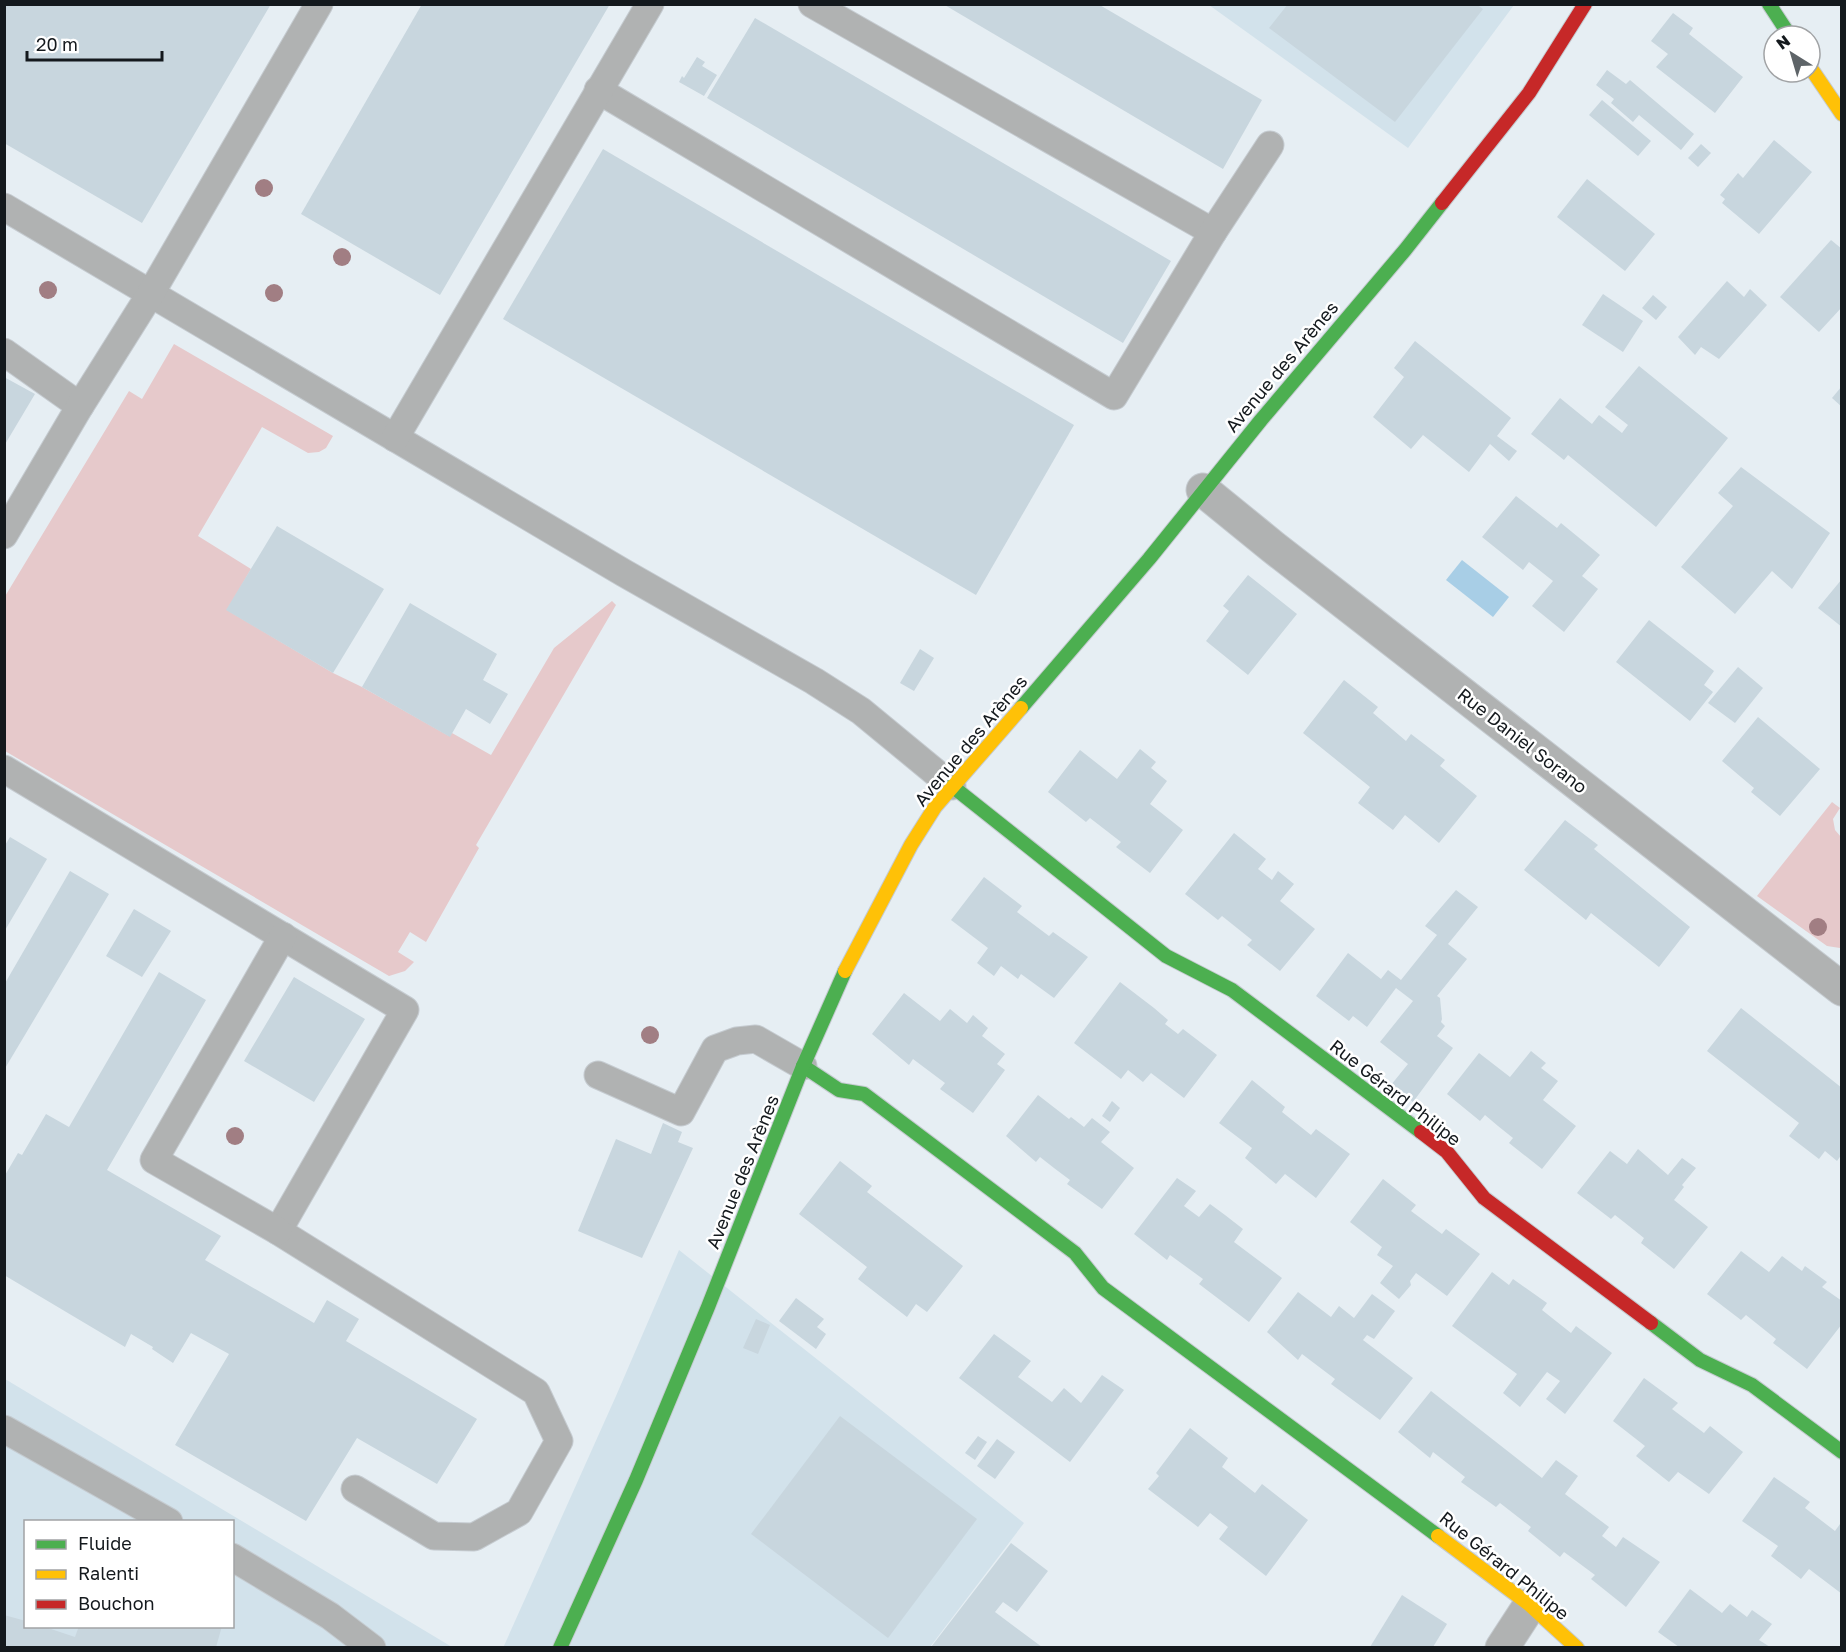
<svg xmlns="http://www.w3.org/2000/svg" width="1846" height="1652" viewBox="0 0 1846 1652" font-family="'Golos Text',sans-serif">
	<rect width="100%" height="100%" fill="#e6eef3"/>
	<!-- built -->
	<g fill="#d2e2eb" fill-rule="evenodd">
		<path d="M1209 5H1514L1408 148Z"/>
		<path d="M679 1250 1024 1523 930 1647 503 1648 616 1396Z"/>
		<path d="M5 1379 452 1647H5ZM26 1522H232V1626H26Z"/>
	</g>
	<!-- green -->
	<g fill="#e6c9cb">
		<path d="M174 344 333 436 326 448 319 452 308 453 262 427 198 536 251 569 227 610 333 673 362 687 449 736 452 733 491 755 554 648 612 601 616 605 476 845 479 848 426 942 410 932 398 952 414 962 405 971 389 976 5 751 4 598 129 391 142 399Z"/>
		<path d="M1832 802 1840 808 1833 819 1835 830 1841 837 1840 948 1827 946 1757 896Z"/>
	</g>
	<!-- water -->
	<path fill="#a8cee6" d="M1462 560 1509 597 1493 617 1446 580Z"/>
	<!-- building -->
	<g fill="#c8d6de">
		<path d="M4 4H271L142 223 4 143Z"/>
		<path d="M422 4H610L440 295 301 214Z"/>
		<path d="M943 4H1098L1262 100 1223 169Z"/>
		<path d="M1288 4H1476L1483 9 1395 122 1269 28Z"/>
		<path d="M1673 13 1693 28 1689 34 1743 77 1715 113 1656 67 1668 54 1651 41Z"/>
		<path d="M755 18 1171 261 1123 343 707 98Z"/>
		<path d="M697 57 705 62 702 66 717 75 704 96 679 82 682 76 684 78Z"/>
		<path d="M1607 70 1626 84 1630 80 1694 134 1681 150 1639 115 1633 122 1611 103 1614 99 1596 85Z"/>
		<path d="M1602 100 1651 141 1638 156 1589 115Z"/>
		<path d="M1774 140 1812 172 1759 234 1722 203 1725 199 1720 195 1738 173 1743 178Z"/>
		<path d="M1701 144 1711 153 1698 167 1688 158Z"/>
		<path d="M603 149 1074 425 976 595 503 319Z"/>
		<path d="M1587 179 1655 234 1625 271 1557 217Z"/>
		<path d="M1831 240 1842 249V307L1819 332 1780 297Z"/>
		<path d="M1727 281 1744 297 1750 289 1767 305 1719 359 1701 347 1695 355 1678 337Z"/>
		<path d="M1603 294 1643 321 1623 352 1582 325Z"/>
		<path d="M1653 295 1667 307 1656 320 1642 308Z"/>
		<path d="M1415 341 1511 418 1497 436 1517 451 1509 461 1490 444 1469 472 1423 435 1411 449 1373 417 1404 377 1394 368Z"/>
		<path d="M1639 366 1728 438 1656 527 1568 455 1564 460 1531 434 1560 398 1592 424 1599 415 1622 433 1628 425 1605 407Z"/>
		<path d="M4 377 35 394 4 446Z"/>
		<path d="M1842 386V407L1832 398Z"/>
		<path d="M1741 467 1830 533 1792 589 1772 571 1735 614 1681 567 1733 506 1718 493Z"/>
		<path d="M1516 496 1557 528 1561 523 1600 555 1582 576 1598 589 1564 632 1532 606 1553 581 1529 562 1523 570 1482 537Z"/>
		<path d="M277 526 384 589 333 673 226 610Z"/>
		<path d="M1248 575 1297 614 1248 675 1206 641 1229 611 1223 606Z"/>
		<path d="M1842 579V627L1818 608Z"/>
		<path d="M410 603 497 654 483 680 508 694 490 724 466 709 450 737 362 687Z"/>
		<path d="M1649 620 1714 671 1704 685 1713 692 1690 721 1616 662Z"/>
		<path d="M920 649 934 658 914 691 900 683Z"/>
		<path d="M1738 667 1763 688 1735 723 1708 703Z"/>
		<path d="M1344 680 1378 707 1373 713 1406 741 1411 734 1445 760 1440 766 1477 796 1439 843 1405 815 1393 830 1358 803 1370 787 1303 733Z"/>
		<path d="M1758 717 1820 769 1780 816 1751 792 1754 788 1722 761Z"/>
		<path d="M1140 749 1156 762 1151 768 1167 781 1150 804 1183 830 1150 873 1116 847 1121 842 1090 818 1086 822 1048 792 1080 750 1117 779Z"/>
		<path d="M1565 820 1598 845 1594 849 1690 927 1659 967 1591 913 1586 920 1524 870Z"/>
		<path d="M1234 833 1266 859 1258 869 1272 880 1278 871 1294 884 1280 901 1315 929 1280 971 1247 945 1252 940 1222 916 1218 920 1185 894Z"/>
		<path d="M10 837 47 859 4 932V847Z"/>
		<path d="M70 871 109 894 4 1070V985Z"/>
		<path d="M984 877 1022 906 1017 912 1049 936 1053 932 1088 957 1054 998 1021 974 1018 979 1001 966 994 976 977 963 988 948 951 920Z"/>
		<path d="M1456 890 1478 907 1448 944 1467 959 1437 996 1440 998 1442 1019 1441 1022 1445 1026 1437 1036 1453 1048 1413 1102 1391 1085 1408 1064 1380 1042 1413 1001 1396 988 1367 1027 1353 1016 1349 1021 1316 996 1348 953 1381 979 1388 970 1401 980 1437 935 1425 926Z"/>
		<path d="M134 909 171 931 142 977 106 956Z"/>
		<path d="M159 972 206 1000 107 1170 221 1236 205 1260 314 1323 327 1300 359 1319 346 1341 477 1419 437 1484 357 1438 306 1521 175 1445 229 1354 191 1333 173 1363 152 1349 153 1347 131 1334 125 1347 4 1275V1177L18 1153 22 1155 46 1114 69 1127Z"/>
		<path d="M294 977 365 1019 314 1102 244 1061Z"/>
		<path d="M1120 982 1154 1008 1168 1020 1165 1024 1178 1034 1183 1029 1217 1055 1184 1098 1151 1073 1143 1082 1128 1070 1121 1079 1074 1043Z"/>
		<path d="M904 993 940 1021 950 1009 967 1023 973 1015 988 1028 982 1036 1005 1054 997 1064 1005 1070 973 1113 940 1089 945 1083 913 1059 909 1065 872 1034Z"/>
		<path d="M1741 1008 1842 1088V1154L1837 1161 1825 1151 1819 1159 1789 1136 1799 1123 1707 1051Z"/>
		<path d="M1531 1051 1546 1063 1541 1068 1558 1081 1543 1100 1576 1126 1542 1169 1509 1143 1513 1138 1498 1126 1485 1115 1480 1121 1447 1094 1479 1053 1510 1077Z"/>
		<path d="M1252 1080 1285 1107 1282 1112 1311 1135 1316 1129 1350 1154 1316 1198 1285 1174 1276 1184 1245 1158 1252 1148 1219 1123Z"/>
		<path d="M1038 1095 1069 1119 1071 1117 1084 1127 1092 1118 1110 1132 1101 1142 1134 1168 1102 1209 1067 1184 1070 1180 1054 1168 1040 1157 1036 1162 1006 1136Z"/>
		<path d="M1112 1101 1120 1108 1110 1122 1102 1116Z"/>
		<path d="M663 1123 682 1132 678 1142 693 1148 642 1258 578 1231 616 1139 651 1154Z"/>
		<path d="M1638 1149 1668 1175 1682 1158 1696 1168 1682 1185 1684 1187 1674 1200 1708 1227 1674 1269 1641 1243 1644 1238 1629 1226 1615 1215 1611 1219 1577 1193 1610 1151 1627 1164Z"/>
		<path d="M840 1161 872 1186 867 1192 963 1266 927 1312 916 1304 907 1317 858 1279 867 1267 799 1214Z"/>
		<path d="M1177 1178 1196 1191 1184 1206 1199 1217 1210 1204 1225 1215 1243 1229 1234 1242 1282 1278 1249 1322 1199 1284 1203 1279 1170 1255 1167 1260 1134 1234Z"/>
		<path d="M1383 1179 1416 1205 1411 1211 1442 1234 1446 1229 1480 1254 1447 1296 1416 1273 1410 1281 1411 1285 1399 1299 1380 1283 1393 1266 1377 1255 1382 1247 1350 1222Z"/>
		<path d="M1741 1251 1769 1272 1782 1256 1802 1271 1805 1266 1827 1282 1822 1287 1842 1301V1324L1807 1369 1773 1343 1776 1339 1746 1315 1741 1320 1707 1294Z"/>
		<path d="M1492 1272 1509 1285 1513 1279 1547 1303 1542 1310 1571 1333 1576 1326 1612 1353 1565 1414 1546 1399 1560 1381 1547 1372 1520 1407 1503 1393 1517 1374 1452 1326Z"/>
		<path d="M1298 1292 1331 1317 1339 1306 1354 1318 1372 1294 1395 1311 1374 1339 1367 1335 1363 1340 1413 1378 1380 1420 1331 1384 1335 1379 1302 1354 1298 1360 1267 1332Z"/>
		<path d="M796 1298 824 1319 817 1327 826 1334 816 1349 779 1321Z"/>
		<path d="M756 1319 770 1325 758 1354 743 1348Z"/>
		<path d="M994 1334 1031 1361 1018 1377 1052 1402 1064 1388 1081 1403 1102 1375 1124 1390 1070 1462 959 1378Z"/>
		<path d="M1644 1378 1678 1403 1672 1409 1704 1433 1710 1426 1743 1452 1709 1494 1678 1472 1669 1482 1636 1456 1645 1446 1613 1421Z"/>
		<path d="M1431 1391 1542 1478 1556 1460 1578 1476 1565 1494 1609 1527 1602 1536 1616 1547 1623 1537 1660 1562 1626 1607 1591 1579 1595 1575 1564 1552 1560 1557 1528 1531 1531 1527 1500 1503 1496 1507 1461 1482 1465 1477 1433 1452 1430 1458 1398 1432Z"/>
		<path d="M840 1416 977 1519 888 1638 751 1534Z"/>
		<path d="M1190 1428 1228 1458 1222 1467 1255 1493 1262 1484 1308 1520 1266 1576 1219 1539 1228 1527 1210 1513 1198 1527 1148 1489 1159 1476 1156 1473Z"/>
		<path d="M978 1436 987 1442 975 1460 965 1453Z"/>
		<path d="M997 1439 1015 1452 995 1479 977 1466Z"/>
		<path d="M1774 1477 1810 1502 1805 1508 1835 1531 1840 1524 1842 1526V1594L1809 1569 1801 1579 1771 1556 1778 1546 1742 1521Z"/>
		<path d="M1011 1543 1048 1571 1017 1612 1003 1602 995 1612 1042 1647H931Z"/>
		<path d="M1690 1589 1722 1613 1730 1604 1747 1617 1752 1610 1772 1624 1759 1640 1770 1647H1679L1658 1632Z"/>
		<path d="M1402 1595 1447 1624 1433 1647H1370Z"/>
		<path d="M4 1615 26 1621V1626H42L75 1637 79 1626H222L216 1647H4Z"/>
	</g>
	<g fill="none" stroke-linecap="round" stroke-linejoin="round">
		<!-- lane casing -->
		<g stroke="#c5cbd0" stroke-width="29">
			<g id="lane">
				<path d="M812 4 1213 232"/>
				<path d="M598 90 1114 396 1213 232 1270 145"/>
				<path d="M4 207 624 573 814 681 861 711 952 786"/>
				<path d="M4 352 80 406"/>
				<path d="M395 438 650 4"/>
				<path d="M4 535 80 406 151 293 319 4"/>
				<path d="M4 769 405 1010 278 1231 536 1392 559 1441 519 1512 474 1537 434 1536 355 1489"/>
				<path d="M598 1075 681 1112 715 1049 737 1041 756 1039 803 1066"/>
				<path d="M278 1231 154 1160 283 936"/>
				<path d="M4 1429 169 1522"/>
				<path d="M232 1557 330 1616 372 1648"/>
			</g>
		</g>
		<!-- street casing -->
		<g stroke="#c5cbd0" stroke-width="35">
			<g id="street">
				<path d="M1203 490 1273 547 1842 989"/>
				<path d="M1502 1648 1530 1605"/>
			</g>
		</g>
		<!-- fast casing -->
		<g stroke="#c5cbd0" stroke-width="16">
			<g id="fast">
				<path d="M1769 4 1790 36"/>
				<path d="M1021 708 1149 559 1261 420 1405 250 1442 203"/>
				<path d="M952 786 1166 956 1232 990 1421 1132"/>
				<path d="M803 1066 839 1090 864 1094 1075 1253 1103 1288 1438 1536"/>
				<path d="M1651 1323 1700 1360 1752 1385 1842 1452"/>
				<path d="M560 1648 636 1480 708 1307 803 1066 845 971"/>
			</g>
		</g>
		<!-- slow casing -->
		<g stroke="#c5cbd0" stroke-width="16">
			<g id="slow">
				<path d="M1810 67 1842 114"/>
				<path d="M845 971 911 845 935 807 1021 708"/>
				<path d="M1438 1536 1530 1605 1577 1648"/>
			</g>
		</g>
		<!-- jam casing -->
		<g stroke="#c5cbd0" stroke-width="16">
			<g id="jam">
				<path d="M1442 203 1529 93 1585 4"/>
				<path d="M1421 1132 1447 1152 1484 1198 1651 1323"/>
			</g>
		</g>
		<!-- lane -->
		<use href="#lane" stroke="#b0b2b2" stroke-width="27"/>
		<!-- street -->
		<use href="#street" stroke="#b0b2b2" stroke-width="33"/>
		<!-- fast -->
		<use href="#fast" stroke="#4caf50" stroke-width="14"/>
		<!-- slow -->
		<use href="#slow" stroke="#ffc107" stroke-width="14"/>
		<!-- jam -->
		<use href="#jam" stroke="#c62828" stroke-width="14"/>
	</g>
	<!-- trees -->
	<g fill="#a17e83">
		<circle cx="264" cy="188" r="9"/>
		<circle cx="342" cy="257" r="9"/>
		<circle cx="48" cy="290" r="9"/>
		<circle cx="274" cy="293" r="9"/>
		<circle cx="1818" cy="927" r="9"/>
		<circle cx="650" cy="1035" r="9"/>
		<circle cx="235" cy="1136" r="9"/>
	</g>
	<g text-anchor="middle" stroke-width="5" stroke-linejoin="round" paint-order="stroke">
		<!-- street labels -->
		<g font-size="18" fill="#14191d" stroke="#fff">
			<text transform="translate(1282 367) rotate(-50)" y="6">Avenue des Arènes</text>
			<text transform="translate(971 741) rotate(-50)" y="6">Avenue des Arènes</text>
			<text transform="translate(1522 741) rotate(38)" y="6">Rue Daniel Sorano</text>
			<text transform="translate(1395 1093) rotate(38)" y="6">Rue Gérard Philipe</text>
			<text transform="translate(743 1172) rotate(-68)" y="6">Avenue des Arènes</text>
			<text transform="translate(1504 1566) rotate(39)" y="6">Rue Gérard Philipe</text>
		</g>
	</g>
	<!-- border -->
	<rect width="1846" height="1652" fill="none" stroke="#14191d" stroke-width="12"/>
	<!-- legend -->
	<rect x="24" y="1520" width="210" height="108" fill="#ffffff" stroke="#a1a3a5" stroke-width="1.5"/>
	<rect x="36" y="1540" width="30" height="9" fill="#4caf50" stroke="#a1a3a5" stroke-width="1.5"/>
	<text x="78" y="1550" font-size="18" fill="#14191d">Fluide</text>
	<rect x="36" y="1570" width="30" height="9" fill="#ffc107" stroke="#a1a3a5" stroke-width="1.5"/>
	<text x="78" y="1580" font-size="18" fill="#14191d">Ralenti</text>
	<rect x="36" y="1600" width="30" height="9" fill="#c62828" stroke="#a1a3a5" stroke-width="1.5"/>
	<text x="78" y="1610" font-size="18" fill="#14191d">Bouchon</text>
	<!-- north arrow -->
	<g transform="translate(1792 54) rotate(323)"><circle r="28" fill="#ffffff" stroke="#a1a3a5" stroke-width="1.5"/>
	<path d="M0-4.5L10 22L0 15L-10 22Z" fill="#5e6468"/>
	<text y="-9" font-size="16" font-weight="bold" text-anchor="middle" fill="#14191d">N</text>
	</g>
	<!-- scale -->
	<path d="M27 51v9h135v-9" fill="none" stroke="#14191d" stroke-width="3"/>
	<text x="36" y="51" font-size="18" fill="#14191d" stroke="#ffffff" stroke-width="4.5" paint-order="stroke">20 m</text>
</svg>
